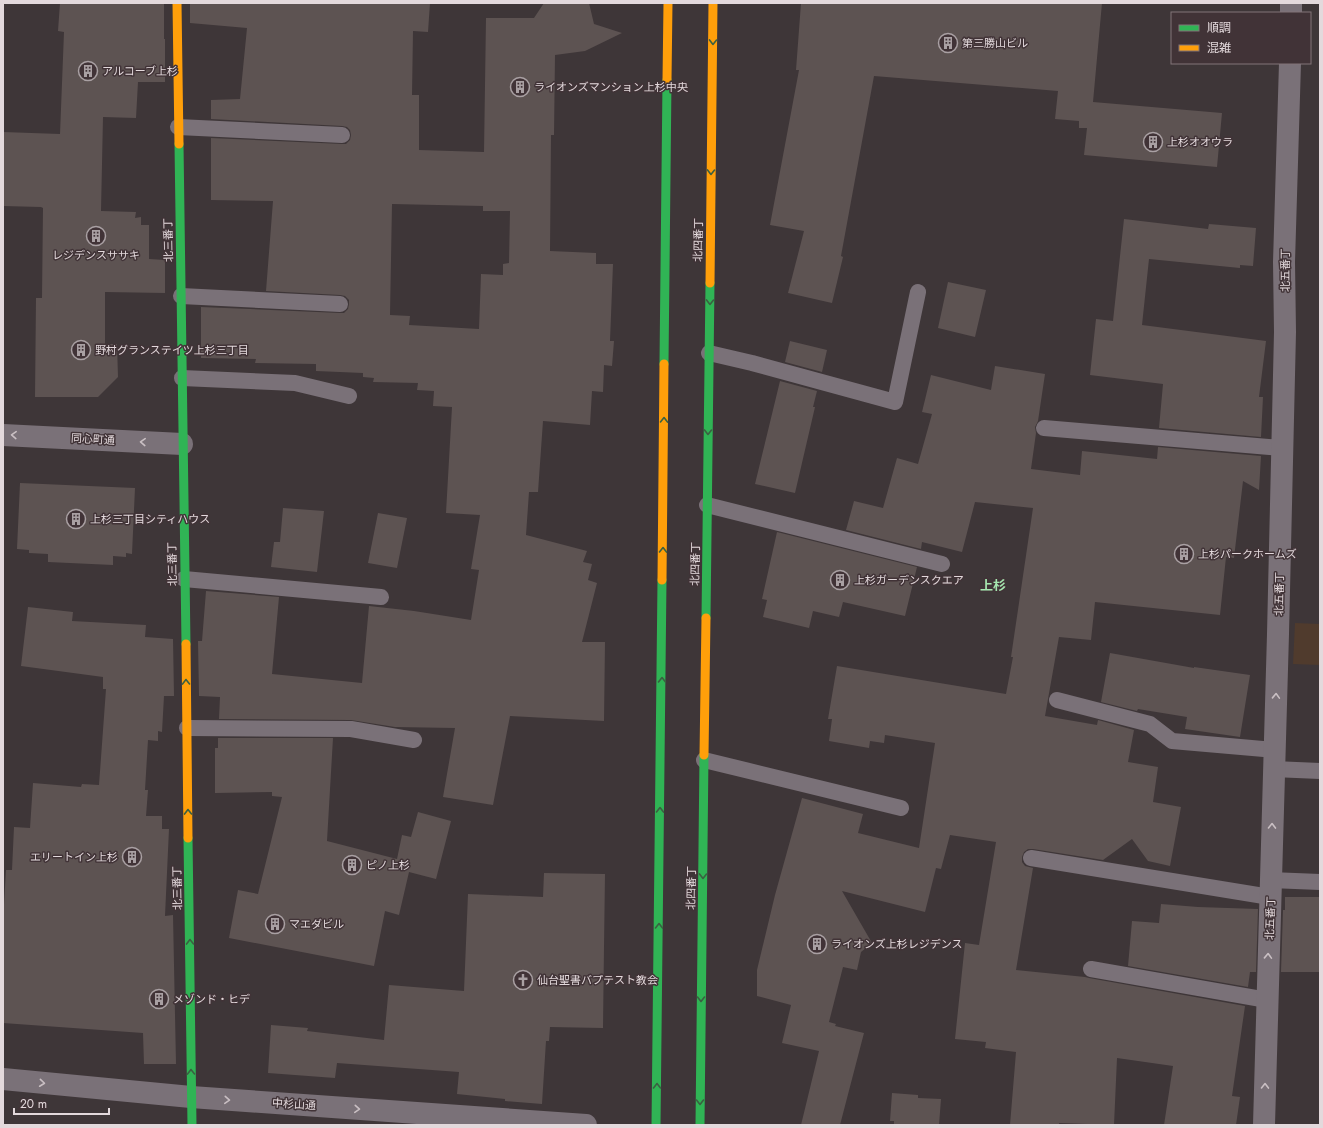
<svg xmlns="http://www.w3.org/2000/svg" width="1323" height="1128" viewBox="0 0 1323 1128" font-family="Jost,'Noto Sans JP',sans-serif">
	<rect width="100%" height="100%" fill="#3e3638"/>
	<!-- green -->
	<path fill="#503b2d" d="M1295 623 1320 624V665L1293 664Z"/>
	<!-- building -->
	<g fill="#5d5352" fill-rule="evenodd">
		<path d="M60 3H164V39H165V82H138L136 118 103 117 101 211 136 212 135 218 141 217V225H149V259L165 260V293L105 292V344H117L118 377 98 397H35L36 298H42L43 208 41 207 3 206V132L60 134 64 32 58 31Z"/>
		<path d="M190 3H430L428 32 413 31 412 95H419V150L484 152 486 18H534L544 3H589L594 24 622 33 585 51 555 55 554 135H551L550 251 596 253V264H613L610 341H614L612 366 604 365 603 392 592 391 590 425 543 421 538 492H529L526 535 587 551 583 562 592 564 588 580 597 583 582 642H605L604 721 510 716 493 805 443 797 455 728 395 727 351 720 219 719 220 697 199 696 198 641H202L206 591 279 597 272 674 362 683 369 606 414 611 471 620 479 570 471 569 480 515 446 513 452 407 433 406 434 391 417 390 418 383 373 382 374 378 363 377V373L316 371V364L255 363 256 359 201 358V307L340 313H344L348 309 349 304V300L345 296 340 295 266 291 273 201 211 200V138L342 144H346L350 140 351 135 350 130 347 127 342 126 211 119V100L240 99 247 28 190 23ZM392 204 483 206V211H510L509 263 503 264V275L481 274 479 329 409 325 410 316 390 315Z"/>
		<path d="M801 3H1102L1093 102 1222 113 1217 167 1084 155 1087 128H1079V121L1055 119 1058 91 874 76 841 256 843 257 832 303 788 293 804 231 770 225 799 70H796Z"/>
		<path d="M1124 219 1208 229 1209 224 1256 228 1253 266 1240 265V268L1149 259 1142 325 1266 341 1259 397H1263L1261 437 1159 428 1163 384 1090 375 1096 319 1113 321Z"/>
		<path d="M948 282 986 290 975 337 938 328Z"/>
		<path d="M790 341 827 350 822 372 785 362Z"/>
		<path d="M995 366 1045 374 1038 421 1035 427 1036 433 1031 469 1080 475 1082 451 1157 459 1158 447 1261 456 1259 490 1243 481 1234 558 1226 557 1220 615 1095 602 1091 640 1059 637 1045 716 1097 725 1098 720 1134 730 1128 762 1158 767 1153 802 1181 807 1170 866 1148 861 1132 839 1103 860 1033 849H1028L1024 852 1022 857V862L1025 866 1033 868 1016 970 1085 977 1089 978 1245 1006 1232 1096 1240 1097 1236 1125H1164L1173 1066 1117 1058 1114 1125 1059 1123V1125H1010L1016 1052 985 1048 986 1042 955 1039 965 943 979 945 996 842 950 835 941 869 936 868 925 912 842 891 872 943 861 952 857 970 843 967 829 1022 836 1024 835 1026 864 1033 840 1125H801L819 1051 782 1043 791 1005 757 996V970L775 895 802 798 863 814 858 833 919 848 935 743 885 735 884 743 870 741 869 748 829 741 832 719H828L837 666 1006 694 1013 657H1011L1033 508 975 502 962 552 922 542 921 549 846 530 854 501 883 508 897 458 918 464 932 414 922 412 931 375 991 390Z"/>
		<path d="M780 381 817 391 813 407H815L795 493 755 484Z"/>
		<path d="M20 483 135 488 132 554 126 553V557L113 556V565L48 562V554L29 553V550L17 549Z"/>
		<path d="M283 508 324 511 317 572 271 567 274 542H280Z"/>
		<path d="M378 513 407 518 397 568 368 563Z"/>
		<path d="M777 532 917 567 905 616 843 602 839 617 813 611 809 628 763 617 767 600 762 599Z"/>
		<path d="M28 607 73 612 72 621 146 625 145 637 173 639 174 696H164L162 732 158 731V741L148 740 145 790H148L146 816H162V829H169L165 916 173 915 176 1064H144L143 1033 3 1023V921L6 870H12L14 827 30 828 33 783 81 787 82 784 99 785 106 689H103V677L21 666Z"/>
		<path d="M1110 653 1194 668V667L1250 675 1240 737 1185 729 1187 717 1138 709 1137 711 1101 702Z"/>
		<path d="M218 738H333L327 841 397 859 402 835 411 837 418 812 451 821 436 879 409 872 399 915 385 911 374 966 229 938 238 890 258 894 282 797 272 796V792L215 793V748H218Z"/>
		<path d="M544 873 605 874 604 947 603 1028 550 1027 549 1041H546L542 1104 505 1101V1099L457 1094 459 1072 337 1063 335 1078 268 1073 271 1025 308 1028 307 1031 384 1040 389 985 464 991 468 894 543 897Z"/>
		<path d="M1285 897H1320V972H1281L1283 910H1285Z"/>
		<path d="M1161 904 1198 907 1258 909 1256 972H1250L1248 987 1128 966 1132 921 1159 923Z"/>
		<path d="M892 1093 918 1095V1098L941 1099 939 1125H894V1121H890Z"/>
	</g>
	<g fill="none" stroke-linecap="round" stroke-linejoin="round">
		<!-- lane -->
		<g stroke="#7a7178" stroke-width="16">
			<path d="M178 127 342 135"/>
			<path d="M181 296 340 304"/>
			<path d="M709 353 752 363 895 402 918 292"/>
			<path d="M182 378 295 383 349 396"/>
			<path d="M1044 428 1282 448"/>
			<path d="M707 505 942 564"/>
			<path d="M184 579 381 597"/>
			<path d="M1057 700 1150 724 1172 741 1274 750"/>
			<path d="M187 728 351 729 414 740"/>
			<path d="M704 760 901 808"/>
			<path d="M1273 769 1320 771"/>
			<path d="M1031 858 1270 897"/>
			<path d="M1270 880 1320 882"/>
			<path d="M1091 969 1267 1000"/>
		</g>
		<!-- street -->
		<g stroke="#7a7178" stroke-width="22">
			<path d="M1291 13V3"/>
			<path d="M3 435 182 444"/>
			<path d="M3 1079 191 1097 586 1125"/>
			<path d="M1264 1125 1278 634 1285 332 1284 262 1290 63"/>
		</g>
		<!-- fast -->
		<g stroke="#30b455" stroke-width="9">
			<path d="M179 144 186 644"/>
			<path d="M664 364 667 80"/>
			<path d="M706 618 710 283"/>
			<path d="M188 838 192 1125"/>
			<path d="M656 1125 662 580"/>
			<path d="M700 1125 704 755"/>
		</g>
		<!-- slow -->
		<g stroke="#ff9f0a" stroke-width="9">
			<path d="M177 3 179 144"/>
			<path d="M667 80 668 3"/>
			<path d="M710 283 713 3"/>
			<path d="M662 580 664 364"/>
			<path d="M186 644 188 838"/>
			<path d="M704 755 706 618"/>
		</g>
	</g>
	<!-- one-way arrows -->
	<defs><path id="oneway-chevron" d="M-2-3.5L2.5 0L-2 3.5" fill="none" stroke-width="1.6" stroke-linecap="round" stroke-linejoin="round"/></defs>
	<g stroke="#3b6042">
		<use href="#oneway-chevron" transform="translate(713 42) rotate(91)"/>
		<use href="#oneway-chevron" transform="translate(711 172) rotate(91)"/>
		<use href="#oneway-chevron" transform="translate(710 302) rotate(91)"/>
		<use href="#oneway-chevron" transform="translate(664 420) rotate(-89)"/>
		<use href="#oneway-chevron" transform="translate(708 432) rotate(91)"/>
		<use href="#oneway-chevron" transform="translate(663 550) rotate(-89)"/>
		<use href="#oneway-chevron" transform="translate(662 680) rotate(-89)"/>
		<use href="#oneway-chevron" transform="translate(186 682) rotate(-91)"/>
		<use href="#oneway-chevron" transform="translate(660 810) rotate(-89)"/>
		<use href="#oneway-chevron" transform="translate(188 812) rotate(-91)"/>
		<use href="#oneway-chevron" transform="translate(703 876) rotate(91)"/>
		<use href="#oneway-chevron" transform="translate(659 926) rotate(-89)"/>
		<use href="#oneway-chevron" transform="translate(190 942) rotate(-91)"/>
		<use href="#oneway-chevron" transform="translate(701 999) rotate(90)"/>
		<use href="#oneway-chevron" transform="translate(191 1072) rotate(-91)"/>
		<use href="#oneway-chevron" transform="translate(657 1086) rotate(-90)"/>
		<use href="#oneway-chevron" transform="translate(700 1102) rotate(90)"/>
	</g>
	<g stroke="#c9bfc3">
		<use href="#oneway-chevron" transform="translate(14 435) rotate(-177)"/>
		<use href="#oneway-chevron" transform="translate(143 442) rotate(-177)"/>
		<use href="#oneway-chevron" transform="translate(1276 696) rotate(-88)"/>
		<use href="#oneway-chevron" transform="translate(1272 826) rotate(-89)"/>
		<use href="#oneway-chevron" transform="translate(1268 956) rotate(-88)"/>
		<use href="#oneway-chevron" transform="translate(42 1083) rotate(6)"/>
		<use href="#oneway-chevron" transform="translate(1265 1086) rotate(-89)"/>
		<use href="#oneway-chevron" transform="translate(227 1100) rotate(4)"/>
		<use href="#oneway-chevron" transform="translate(357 1109) rotate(4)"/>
	</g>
	<!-- icons -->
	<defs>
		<g id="building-ring" transform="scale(1)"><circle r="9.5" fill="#413337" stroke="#a9a0a3" stroke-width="1.5"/><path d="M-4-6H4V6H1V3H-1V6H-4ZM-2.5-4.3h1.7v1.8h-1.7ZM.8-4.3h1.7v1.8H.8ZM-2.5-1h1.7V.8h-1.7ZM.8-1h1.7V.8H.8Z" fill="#a9a0a3"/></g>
		<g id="church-ring" transform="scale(1)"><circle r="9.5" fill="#413337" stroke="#a9a0a3" stroke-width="1.5"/><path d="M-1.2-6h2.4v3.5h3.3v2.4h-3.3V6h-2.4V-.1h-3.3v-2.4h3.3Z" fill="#a9a0a3"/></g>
	</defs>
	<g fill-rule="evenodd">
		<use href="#building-ring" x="948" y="43"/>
		<use href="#building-ring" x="88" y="71"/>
		<use href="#building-ring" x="520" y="87"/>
		<use href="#building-ring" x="1153" y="142"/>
		<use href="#building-ring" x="96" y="236"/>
		<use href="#building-ring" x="81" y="350"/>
		<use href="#building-ring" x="76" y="519"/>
		<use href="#building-ring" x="1184" y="554"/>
		<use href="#building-ring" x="840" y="580"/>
		<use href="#building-ring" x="132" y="857"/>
		<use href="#building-ring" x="352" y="865"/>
		<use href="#building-ring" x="275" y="924"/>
		<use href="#building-ring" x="817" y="944"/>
		<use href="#church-ring" x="523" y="980"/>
		<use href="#building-ring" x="159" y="999"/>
	</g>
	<g text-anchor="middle" stroke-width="3" stroke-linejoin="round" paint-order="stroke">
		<!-- poi labels -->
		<g font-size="11" fill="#e3d9dc" stroke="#413337" text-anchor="start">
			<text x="962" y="47">第三勝山ビル</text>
			<text x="102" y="75">アルコーブ上杉</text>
			<text x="534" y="91">ライオンズマンション上杉中央</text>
			<text x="1167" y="146">上杉オオウラ</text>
			<text x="96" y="259" text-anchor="middle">レジデンスササキ</text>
			<text x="95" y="354">野村グランステイツ上杉三丁目</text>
			<text x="90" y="523">上杉三丁目シティハウス</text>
			<text x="1198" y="558">上杉パークホームズ</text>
			<text x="854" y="584">上杉ガーデンスクエア</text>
			<text x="118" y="861" text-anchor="end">エリートイン上杉</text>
			<text x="366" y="869">ピノ上杉</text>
			<text x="289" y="928">マエダビル</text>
			<text x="831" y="948">ライオンズ上杉レジデンス</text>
			<text x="537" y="984">仙台聖書バプテスト教会</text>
			<text x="173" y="1003">メゾンド・ヒデ</text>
		</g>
		<!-- street labels -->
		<g font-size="11" fill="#e3d9dc" stroke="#413337">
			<text transform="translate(168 240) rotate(-91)" y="4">北三番丁</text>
			<text transform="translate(698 240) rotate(-89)" y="4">北四番丁</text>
			<text transform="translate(1285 270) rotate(-90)" y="4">北五番丁</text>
			<text transform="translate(93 439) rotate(3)" y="4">同心町通</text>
			<text transform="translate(172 564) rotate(-91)" y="4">北三番丁</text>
			<text transform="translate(695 564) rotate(-89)" y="4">北四番丁</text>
			<text transform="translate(1279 594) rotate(-89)" y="4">北五番丁</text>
			<text transform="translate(177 888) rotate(-91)" y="4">北三番丁</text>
			<text transform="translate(691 888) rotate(-89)" y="4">北四番丁</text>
			<text transform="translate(1270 918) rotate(-88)" y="4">北五番丁</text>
			<text transform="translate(294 1104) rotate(4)" y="4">中杉山通</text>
		</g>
		<!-- quarter labels -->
		<g font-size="13" font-weight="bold" fill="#a5e6af" stroke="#413337">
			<text x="993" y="590">上杉</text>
		</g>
	</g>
	<!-- border -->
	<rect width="1323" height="1128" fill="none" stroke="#e3d9dc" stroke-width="8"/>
	<!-- legend -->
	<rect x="1171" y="12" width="140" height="52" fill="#413337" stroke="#827579"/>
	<rect x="1179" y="25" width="20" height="6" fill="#30b455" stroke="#827579"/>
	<text x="1207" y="32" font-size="12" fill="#e3d9dc">順調</text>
	<rect x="1179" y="45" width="20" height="6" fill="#ff9f0a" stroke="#827579"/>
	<text x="1207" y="52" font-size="12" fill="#e3d9dc">混雑</text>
	<!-- scale -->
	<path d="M14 1108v6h95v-6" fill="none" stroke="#e3d9dc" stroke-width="2"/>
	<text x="20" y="1108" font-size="12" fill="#e3d9dc" stroke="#413337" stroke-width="3" paint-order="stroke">20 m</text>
</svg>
